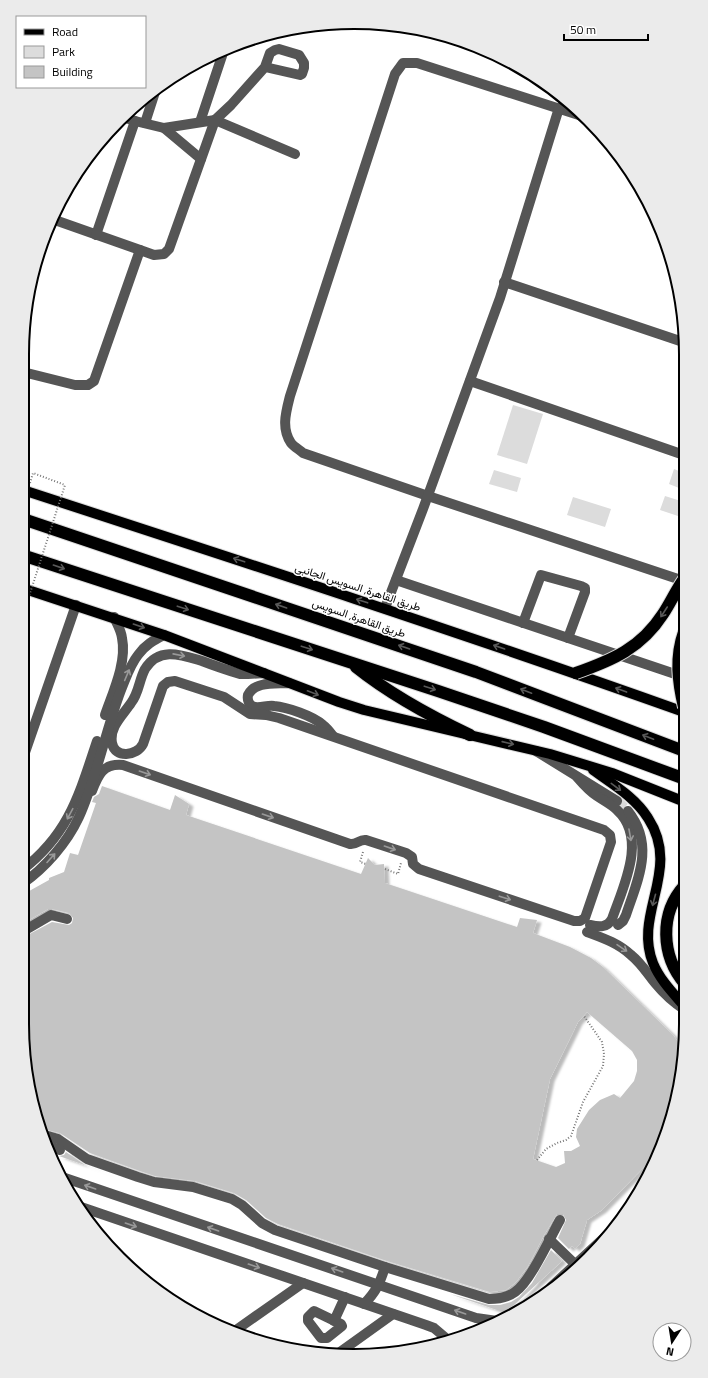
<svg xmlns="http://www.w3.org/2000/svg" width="708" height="1378" viewBox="0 0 708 1378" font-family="'Titillium Web',Vazirmatn,sans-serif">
	<defs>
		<filter id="shadow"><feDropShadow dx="4.5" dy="2.5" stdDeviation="1" flood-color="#0004"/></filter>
	</defs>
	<rect width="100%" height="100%" fill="#fff"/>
	<!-- green -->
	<g fill="#dcdcdc">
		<path d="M513 405 543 414 527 464 497 455Z"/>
		<path d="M674 469 684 473V490L669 484Z"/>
		<path d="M494 470 521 478 517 492 489 484Z"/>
		<path d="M665 496 684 502V518L660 510Z"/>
		<path d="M573 497 611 509 605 527 567 515Z"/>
	</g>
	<!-- building -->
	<g fill="#c4c4c4" fill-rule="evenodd" filter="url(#shadow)">
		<path d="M102 786 170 810 175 795 189 804 186 815 361 874 368 858 375 865 384 864 385 883 517 927 520 918 537 920 533 933 570 947 591 958 603 967 673 1035 681 1046 684 1052 675 1110 661 1146 645 1166 602 1210 587 1220 580 1244 575 1249 572 1246 569 1249 558 1238 566 1220 563 1214H557L544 1235 528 1266 516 1282 506 1290 490 1292 387 1261 278 1224 266 1218 246 1200 234 1193 195 1181 155 1176 140 1171 90 1153 60 1133 39 1128 22 1024V938L52 922 69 925 72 923 73 918 69 913 52 909H48L22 924V895L49 880V878L64 872 70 853 78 855 96 803 92 802 94 797 99 794ZM587 1012 632 1051 637 1060V1071L634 1081 620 1098 614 1094 600 1100 589 1110 577 1129 576 1137 580 1146 571 1151H564L565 1163 556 1167 533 1159 550 1079 578 1022Z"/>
		<path d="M66 1152 85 1165 116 1176 59 1156 64 1155Z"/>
		<path d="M551 1250 562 1261 514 1305 506 1310H497L450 1294 489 1305H500L511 1302 519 1297 532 1283Z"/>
	</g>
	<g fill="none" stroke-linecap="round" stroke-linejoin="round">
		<!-- minor-tunnel -->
		<path stroke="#d9d9d9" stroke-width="10" stroke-dasharray="10 5" stroke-linecap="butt" d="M617 801 628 811"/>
		<!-- major casing -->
		<g stroke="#dbdbdb" stroke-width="12">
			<g id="major">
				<path d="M23 490C244 562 465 634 684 712"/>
				<path d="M22 588 164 635 339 702 364 710 550 754 612 773 685 802"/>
				<path d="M593 770C612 784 635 797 648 818 682 870 633 913 653 963 660 980 673 993 685 1007"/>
			</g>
		</g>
		<!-- highway casing -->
		<g stroke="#dbdbdb" stroke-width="14">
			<g id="highway">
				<path d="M23 519 476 672 684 751"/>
				<path d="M22 555 438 691 544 727 685 779"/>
				<path d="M356 667C391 695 430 716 470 735"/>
				<path d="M685 885C659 913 661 956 685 984"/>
			</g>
		</g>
		<!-- path -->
		<g stroke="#777" stroke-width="2" stroke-dasharray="1 2" stroke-linecap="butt">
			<path d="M30 483 33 473 65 485"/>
			<path d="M363 852 360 862 366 864"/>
			<path d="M385 869 398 874 401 863"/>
			<path d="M537 1160 546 1149 557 1143 566 1140 571 1136 583 1102 603 1066 604 1054 602 1042 584 1016"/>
		</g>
		<!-- minor -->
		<g stroke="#555" stroke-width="10">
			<path d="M123 117 135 121 164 128 215 120 295 154"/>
			<path d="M585 117 417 63H403L395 74 290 396C286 412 281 428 291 443 294 447 300 450 303 453L428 496 684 581"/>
			<path d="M200 122 224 50"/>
			<path d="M145 123 156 89"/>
			<path d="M164 128 201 159"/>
			<path d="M52 219 140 250 154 255 164 254 169 249 215 120 231 105 265 67 270 53 275 50 279 49 299 55 304 63V68L302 74 300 75 265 67"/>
			<path d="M96 235 135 121"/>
			<path d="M504 282 683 342"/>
			<path d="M23 372 75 385H88L94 381 140 250"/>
			<path d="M470 381 684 455"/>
			<path d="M396 580 684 677"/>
			<path d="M385 608 423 509 500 298 559 108"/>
			<path d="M523 623 541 575 581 586 585 588V592L568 638"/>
			<path d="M289 683C275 684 255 681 248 695 247 700 249 706 255 707 261 708 268 705 274 706 287 707 313 716 323 725 327 728 330 732 333 736"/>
			<path d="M105 715C113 692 127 662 122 638 121 630 117 624 114 617"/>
			<path d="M536 751 617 801"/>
			<path d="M22 761 76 605"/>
			<path d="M577 777C583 784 589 791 597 796 604 801 611 804 617 810 648 838 623 887 612 919 607 928 599 927 590 925"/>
			<path d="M92 791C98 775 103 763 123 765L350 844C357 845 359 839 366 840L406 853 412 857 413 864 419 869 574 921H580L585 918 611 842 610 835 604 830 279 718 266 715 250 714 224 697 175 681 168 682 163 686 143 744C137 756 115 759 112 743 109 727 123 715 131 703 139 693 139 680 145 669 159 646 182 655 202 661 215 666 227 670 240 674H248L264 673"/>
			<path d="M22 870C69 834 79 795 97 741"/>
			<path d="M22 884C45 868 67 843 79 817 97 777 105 732 121 690 126 678 130 665 138 655 145 645 154 640 164 635"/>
			<path d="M618 925 623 921 626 915C638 879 655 845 628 811"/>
			<path d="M22 932 51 915 67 919"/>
			<path d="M587 932C603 938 618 943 631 955 641 963 647 973 655 983 664 994 674 1003 685 1010"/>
			<path d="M41 1134 58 1139 87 1159 138 1177 154 1182 193 1187 232 1199 242 1205 262 1223 275 1230 385 1267 489 1299C498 1299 507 1298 515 1292 530 1282 550 1238 560 1220"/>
			<path d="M47 1145 60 1150"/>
			<path d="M65 1178 476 1318 497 1321"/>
			<path d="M81 1207 426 1325 434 1328 447 1339"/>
			<path d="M549 1239 576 1265"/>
			<path d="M551 1287 619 1224"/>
			<path d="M364 1304C376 1292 380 1283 385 1267"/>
			<path d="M314 1311 341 1324 342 1326 327 1338H321L308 1321V1317Z"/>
			<path d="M334 1321 345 1297"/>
			<path d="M236 1330 303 1283"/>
			<path d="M340 1352 393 1314"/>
		</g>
		<!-- major -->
		<use href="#major" stroke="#000" stroke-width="10"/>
		<!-- highway -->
		<use href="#highway" stroke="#000" stroke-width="12"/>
		<!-- highway-bridge casing -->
		<g stroke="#dbdbdb" stroke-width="14" stroke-linecap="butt">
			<g id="highway-bridge">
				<path d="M684 632C675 657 678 682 684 707"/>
				<path d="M576 673C613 660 641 648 663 614 671 602 676 590 684 579"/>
			</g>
		</g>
		<!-- path-bridge -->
		<path stroke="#777" stroke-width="2" stroke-dasharray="1 2" stroke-linecap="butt" d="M22 618 65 485"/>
		<!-- highway-bridge -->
		<use href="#highway-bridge" stroke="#000" stroke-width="12"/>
	</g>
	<!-- one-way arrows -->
	<defs><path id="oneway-shaft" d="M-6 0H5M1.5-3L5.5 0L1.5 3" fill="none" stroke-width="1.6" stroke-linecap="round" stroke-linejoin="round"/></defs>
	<g stroke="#595959">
		<use href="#oneway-shaft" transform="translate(239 560) rotate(-162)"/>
		<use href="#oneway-shaft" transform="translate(59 567) rotate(19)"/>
		<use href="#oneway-shaft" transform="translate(362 601) rotate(-162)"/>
		<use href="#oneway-shaft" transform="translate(281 606) rotate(-161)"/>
		<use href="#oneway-shaft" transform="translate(183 608) rotate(18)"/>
		<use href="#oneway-shaft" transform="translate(664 612) rotate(123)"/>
		<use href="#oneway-shaft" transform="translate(139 626) rotate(19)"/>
		<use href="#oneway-shaft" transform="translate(404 647) rotate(-161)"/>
		<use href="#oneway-shaft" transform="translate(499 647) rotate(-161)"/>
		<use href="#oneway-shaft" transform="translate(307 648) rotate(18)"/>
		<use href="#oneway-shaft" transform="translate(430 688) rotate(18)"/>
		<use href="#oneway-shaft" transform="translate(621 690) rotate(-160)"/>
		<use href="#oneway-shaft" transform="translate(526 691) rotate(-159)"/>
		<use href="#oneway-shaft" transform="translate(313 693) rotate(21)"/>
		<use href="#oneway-shaft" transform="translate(648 737) rotate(-159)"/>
		<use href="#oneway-shaft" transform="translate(508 743) rotate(13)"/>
		<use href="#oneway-shaft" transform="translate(616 787) rotate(37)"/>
		<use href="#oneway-shaft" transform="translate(654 900) rotate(105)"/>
	</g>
	<g stroke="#999">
		<use href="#oneway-shaft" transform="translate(179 655) rotate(11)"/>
		<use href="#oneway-shaft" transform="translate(127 675) rotate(-67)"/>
		<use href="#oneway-shaft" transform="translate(145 773) rotate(19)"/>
		<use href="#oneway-shaft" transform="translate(70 814) rotate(118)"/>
		<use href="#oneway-shaft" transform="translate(268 816) rotate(19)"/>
		<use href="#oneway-shaft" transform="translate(630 835) rotate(80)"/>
		<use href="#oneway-shaft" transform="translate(390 848) rotate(19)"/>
		<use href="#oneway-shaft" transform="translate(51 858) rotate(-48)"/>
		<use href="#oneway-shaft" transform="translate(505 898) rotate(18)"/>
		<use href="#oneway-shaft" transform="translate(622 948) rotate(34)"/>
		<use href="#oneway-shaft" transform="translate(90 1187) rotate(-161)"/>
		<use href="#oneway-shaft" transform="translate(131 1225) rotate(19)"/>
		<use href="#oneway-shaft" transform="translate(213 1229) rotate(-161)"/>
		<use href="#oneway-shaft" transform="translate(254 1266) rotate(19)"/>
		<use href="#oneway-shaft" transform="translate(337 1270) rotate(-161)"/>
		<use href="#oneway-shaft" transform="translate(460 1312) rotate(-161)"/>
	</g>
	<g text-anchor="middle" stroke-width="3" stroke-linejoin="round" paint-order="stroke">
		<!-- street labels -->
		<g font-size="11" fill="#000" stroke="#fff">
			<text transform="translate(358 587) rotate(18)" y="4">طريق القاهرة, السويس الجانبى</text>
			<text transform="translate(359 618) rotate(19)" y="4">طريق القاهرة, السويس</text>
		</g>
	</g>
	<!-- crop -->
	<path d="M0 0H708V1378H0ZM354 29H354A325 325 0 0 1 679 354V1024A325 325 0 0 1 354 1349H354A325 325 0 0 1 29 1024V354A325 325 0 0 1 354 29Z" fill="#ebebeb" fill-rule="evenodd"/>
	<path fill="none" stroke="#000" stroke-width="2" d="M354 29H354A325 325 0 0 1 679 354V1024A325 325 0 0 1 354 1349H354A325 325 0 0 1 29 1024V354A325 325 0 0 1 354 29Z"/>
	<!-- legend -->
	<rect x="16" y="16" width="130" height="72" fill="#ffffff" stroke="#999999"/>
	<rect x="24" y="29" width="20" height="6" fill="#000000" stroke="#999999"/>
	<text x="52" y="36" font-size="12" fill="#000000">Road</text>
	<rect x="24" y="46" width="20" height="12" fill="#dcdcdc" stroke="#999999"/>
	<text x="52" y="56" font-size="12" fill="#000000">Park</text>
	<rect x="24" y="66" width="20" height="12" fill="#c4c4c4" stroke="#999999"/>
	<text x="52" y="76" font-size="12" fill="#000000">Building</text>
	<!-- north arrow -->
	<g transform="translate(672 1342) rotate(192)"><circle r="19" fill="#ffffff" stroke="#999999"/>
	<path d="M0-3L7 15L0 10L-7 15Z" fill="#000000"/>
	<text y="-6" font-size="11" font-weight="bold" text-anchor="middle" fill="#000000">N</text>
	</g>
	<!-- scale -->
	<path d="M564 34v6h84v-6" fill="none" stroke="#000000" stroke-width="2"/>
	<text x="570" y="34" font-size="12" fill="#000000" stroke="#ffffff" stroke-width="3" paint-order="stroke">50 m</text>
</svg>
